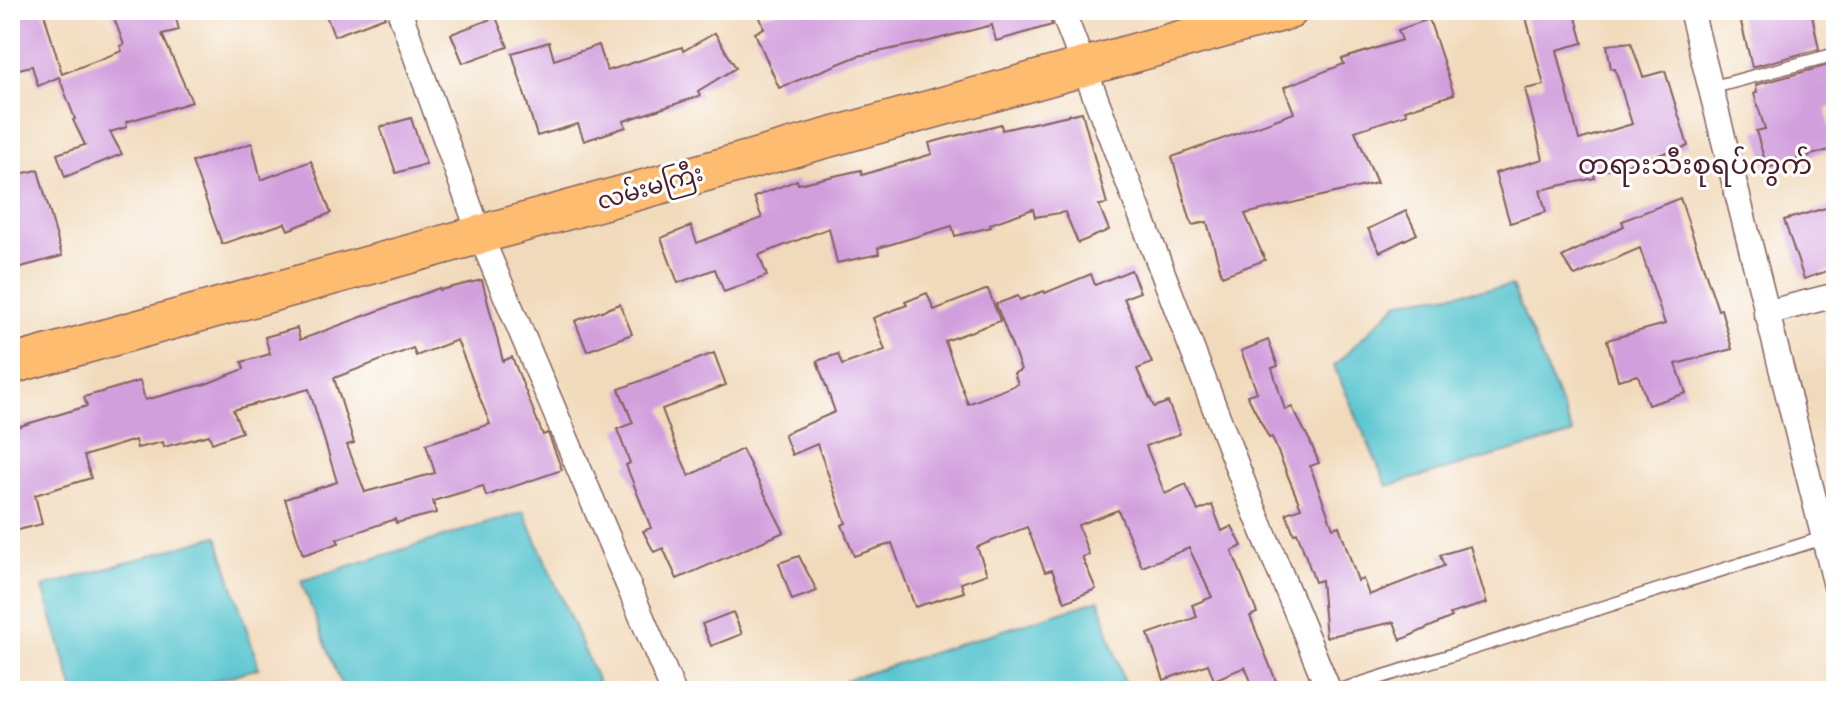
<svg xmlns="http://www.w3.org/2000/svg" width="1846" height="701" viewBox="0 0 1846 701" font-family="Delius,'Noto Sans Myanmar',sans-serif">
	<rect width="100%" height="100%" fill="#fff"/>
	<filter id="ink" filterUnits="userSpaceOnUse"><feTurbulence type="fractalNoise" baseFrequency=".0125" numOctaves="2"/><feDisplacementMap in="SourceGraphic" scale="16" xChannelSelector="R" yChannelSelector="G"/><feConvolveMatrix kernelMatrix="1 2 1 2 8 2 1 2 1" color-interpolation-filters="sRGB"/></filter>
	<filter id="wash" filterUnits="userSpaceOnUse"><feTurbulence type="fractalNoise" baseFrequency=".006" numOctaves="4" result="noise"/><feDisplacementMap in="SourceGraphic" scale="32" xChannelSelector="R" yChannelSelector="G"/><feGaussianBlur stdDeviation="1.8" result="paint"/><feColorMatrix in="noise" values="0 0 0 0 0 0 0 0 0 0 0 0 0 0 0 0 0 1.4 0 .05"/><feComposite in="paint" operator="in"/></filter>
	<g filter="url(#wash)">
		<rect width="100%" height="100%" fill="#f1dabb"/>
		<!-- water -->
		<g fill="#57c4cf" stroke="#50727d" stroke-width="2">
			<path d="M1512 286 1573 434 1387 486 1334 366 1400 301Z"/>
			<path d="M524 512 602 691H344L301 581Z"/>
			<path d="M217 536 259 668 177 691H74L43 587Z"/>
			<path d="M1099 600 1127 691H850L846 680Z"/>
		</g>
		<g id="blocks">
			<!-- building -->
			<g fill="#d29fdd" fill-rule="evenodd">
				<path d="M10 10H43L62 74 122 51 120 46 124 45 111 10H174L179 30 162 34 192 102 126 122 127 127 110 132 122 154 65 177 57 154 85 145 73 120 75 119 59 77 38 86 32 66 10 71Z"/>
				<path d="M324 10H384L385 17 334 36Z"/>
				<path d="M785 10H1047L1052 25 996 41 992 25 926 42 858 56 779 88 755 33 764 28 759 15Z"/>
				<path d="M1524 10H1574L1583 43 1557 50 1579 140 1632 124 1615 69H1611L1607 45 1631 42 1643 77 1665 71 1688 146 1594 174 1595 178 1540 190 1546 212 1510 223 1495 173 1543 159 1525 89 1544 85Z"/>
				<path d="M1738 10H1811L1819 49 1752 67Z"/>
				<path d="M496 17 508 47 463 63 451 34Z"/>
				<path d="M1429 19 1454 94 1405 110 1407 114 1355 131 1377 183 1245 214 1265 260 1222 276 1207 222 1192 225 1172 157 1294 113 1284 87 1344 64 1342 59 1402 40 1398 30Z"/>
				<path d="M715 33 736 68 698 91 700 96 624 121 626 127 584 141 578 124 537 136 512 53 549 42 554 60 599 45 607 71 682 47 683 51Z"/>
				<path d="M1836 63V105L1826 109 1832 149 1767 168 1756 131 1765 129 1754 94 1757 92 1756 85Z"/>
				<path d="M1082 112 1107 204 1099 205 1109 230 1078 243 1065 212 1035 217 1033 209 990 224 991 227 955 236 952 226 878 248 879 254 837 263 829 228 759 255 767 276 724 292 715 269 678 283 661 238 691 226 697 243 762 218 754 197 797 180 798 184 861 170 862 175 932 154 929 143 1001 124 1002 130Z"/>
				<path d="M411 118 426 164 396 173 380 127Z"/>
				<path d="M252 143 261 180 311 161 331 213 288 230 285 223 222 244 192 162Z"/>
				<path d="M38 170 62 256 10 270V176Z"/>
				<path d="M1680 198 1718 310 1721 309 1732 349 1676 364 1686 393 1648 405 1638 375 1618 380 1607 340 1665 324 1640 248 1575 276 1562 257 1624 226 1622 221Z"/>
				<path d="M1836 205V268L1804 279 1784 220Z"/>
				<path d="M1406 211 1417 234 1380 252 1368 229Z"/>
				<path d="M1131 270 1140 292 1124 298 1152 363 1137 369 1154 407 1168 402 1180 434 1146 446 1165 494 1186 484 1198 511 1212 505 1222 531 1232 526 1242 546 1232 551 1257 613 1250 616 1280 691H1255L1245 667 1214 680 1208 664 1164 680 1148 634 1197 617 1192 605 1212 597 1189 548 1142 567 1118 510 1078 525 1089 555 1082 557 1096 589 1065 602 1052 570 1045 572 1027 527 977 547 987 574 961 583 964 592 915 607 892 543 854 556 842 525 846 523 817 444 792 455 784 434 835 412 817 361 838 354 842 365 885 350 873 318 907 305 905 302 927 293 934 310 988 289 1000 321 945 341 968 404 1018 384 1014 373 1021 370 996 304 1018 296 1020 300 1044 291 1045 293 1091 274 1095 285Z"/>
				<path d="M482 280 503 361 512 357 543 435 548 433 562 470 486 496 483 486 433 501 436 513 396 523 395 519 337 539 339 543 303 555 285 499 337 482 309 389 233 410 242 432 212 443 209 435 164 447 163 442 137 448 135 440 84 456 91 478 35 495 42 524 10 532V429L87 406 84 397 140 381 145 400 206 384 244 369 242 362 270 354 265 337 297 328 300 340 439 288 440 290ZM457 340 490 424 426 444 435 473 365 492 347 445 354 443 334 378 413 348 416 356Z"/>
				<path d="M620 304 632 334 587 351 575 321Z"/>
				<path d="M1268 340 1278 366 1272 368 1285 410 1292 407 1310 441 1319 463 1310 466 1333 528 1339 526 1358 581 1363 579 1369 595 1444 566 1440 555 1470 546 1487 603 1450 614 1452 617 1401 640 1394 622 1326 637 1321 580 1315 582 1297 532 1294 534 1286 513 1301 508 1272 437 1269 438 1247 395 1257 392 1241 351Z"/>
				<path d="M714 353 726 385 662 409 675 444 689 476 742 449 784 532 677 579 663 548 654 552 643 531 651 528 626 465 630 463 617 429 633 423 619 389Z"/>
				<path d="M799 556 817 591 792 600 779 563Z"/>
				<path d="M733 612 742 634 711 646 702 624Z"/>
			</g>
		</g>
	</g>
	<g filter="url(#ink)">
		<use href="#blocks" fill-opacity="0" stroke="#84605d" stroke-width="2"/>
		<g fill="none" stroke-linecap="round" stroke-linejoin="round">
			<!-- service casing -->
			<g stroke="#84605d" stroke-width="15">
				<g id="service">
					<path d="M1710 88 1836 54"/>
					<path d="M1337 691 1836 534"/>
				</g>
			</g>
			<!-- minor casing -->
			<g stroke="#84605d" stroke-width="27">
				<g id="minor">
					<path d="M399 10 480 235 673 691"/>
					<path d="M1062 10 1248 495 1329 691"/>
					<path d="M1691 10 1836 586"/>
					<path d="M1766 313 1836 295"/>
				</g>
			</g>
			<!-- primary casing -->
			<g stroke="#84605d" stroke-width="41">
				<path id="primary" d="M10 365 1289 10"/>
			</g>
			<!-- service -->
			<use href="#service" stroke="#fff" stroke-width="12"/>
			<!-- minor -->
			<use href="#minor" stroke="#fff" stroke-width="24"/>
			<!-- primary -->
			<use href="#primary" stroke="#fdbc70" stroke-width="38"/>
		</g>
	</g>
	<g text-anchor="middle" stroke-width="6" stroke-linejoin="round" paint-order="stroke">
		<!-- street labels -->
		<g font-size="24" fill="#4a1f2b" stroke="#fff">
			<text transform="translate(650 187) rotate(-16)" y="8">လမ်းမကြီး</text>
		</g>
		<!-- quarter labels -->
		<g font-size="28" fill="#4a1f2b" stroke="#fff">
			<text x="1695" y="174">တရားသီးစုရပ်ကွက်</text>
		</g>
	</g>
	<!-- margin -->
	<rect width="1846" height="701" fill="none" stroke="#fff" stroke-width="40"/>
</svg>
